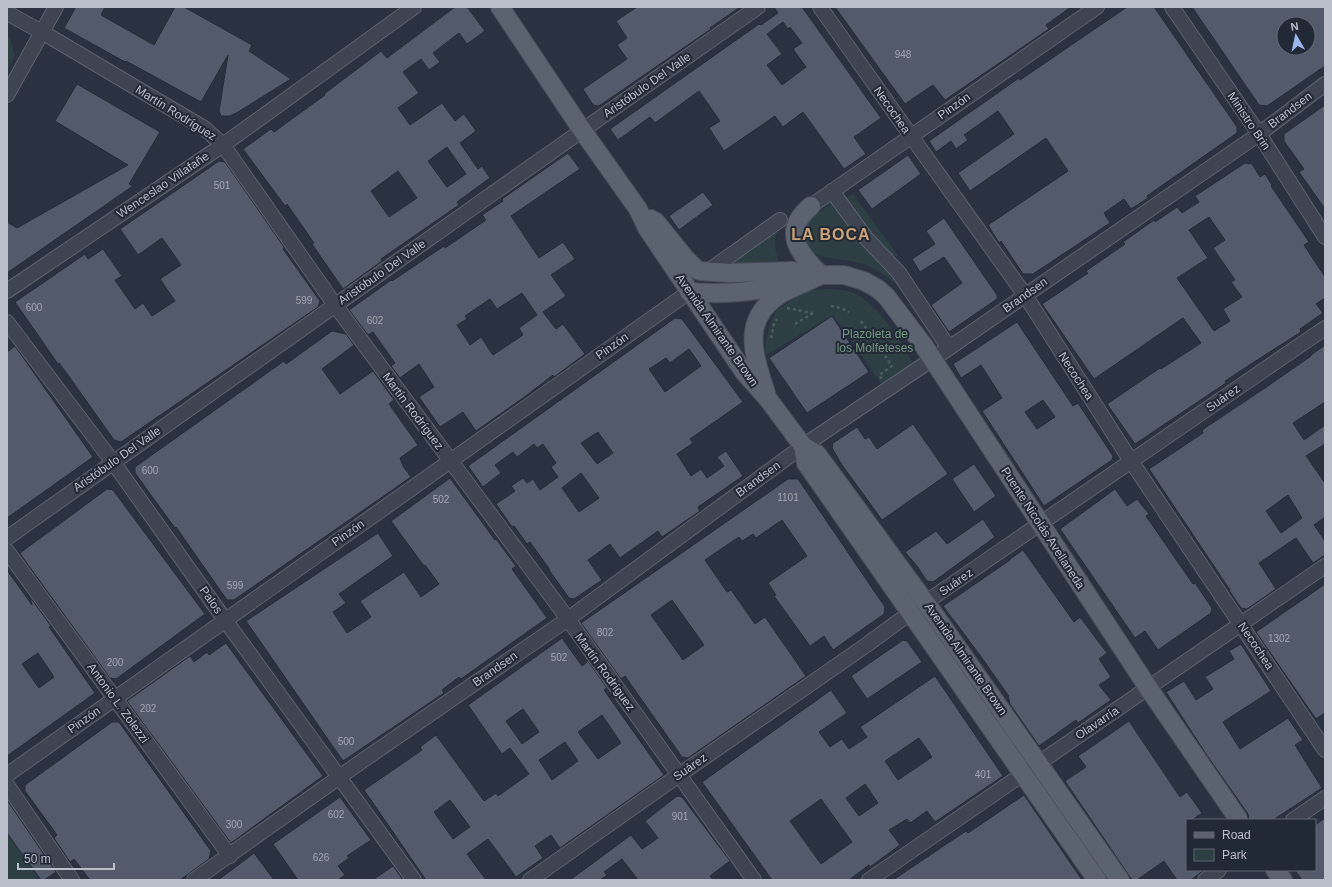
<svg xmlns="http://www.w3.org/2000/svg" width="1332" height="887" viewBox="0 0 1332 887" font-family="Arial,sans-serif">
	<rect width="100%" height="100%" fill="#2a3241"/>
	<!-- green -->
	<g fill="#2d3f43">
		<path d="M7 36 10 37 15 56 7 71Z"/>
		<path d="M853 194 899 257 890 254 864 224 845 198Z"/>
		<path d="M831 204 843 221 900 287C889 279 879 270 866 265 852 259 818 259 809 251 800 244 804 231 805 222Z"/>
		<path d="M779 225C773 239 775 247 778 261L726 265Z"/>
		<path d="M832 289C838 290 846 290 851 292 879 303 899 340 914 365L882 385 833 315 766 355V341L770 324 777 310 793 299 810 290Z"/>
		<path d="M7 799 58 870 44 880H7Z"/>
	</g>
	<!-- building -->
	<g fill="#535a6b" stroke="#242b38" fill-rule="evenodd">
		<path d="M76 7H105L101 15 154 45 175 7H184L252 45 249 51 291 79 238 112 230 116H221L219 111 228 55 201 102 126 61 125 62 64 28Z"/>
		<path d="M455 7H467L485 31 467 44 459 33 433 53 440 62 429 70 421 59 403 72 419 93 398 108 410 125 442 103 455 121 464 114 476 131 460 143 478 169 482 166 490 178 457 202 459 205 381 259 382 261 343 289 312 244 314 243 287 204 285 206 243 149 271 129 274 132 325 95 324 94 381 51 387 58ZM447 147 466 174 447 187 428 161ZM398 171 417 198 389 217 371 191Z"/>
		<path d="M637 7H740L710 28 711 29 599 106 593 105 583 89 627 59 617 45 627 38 616 21Z"/>
		<path d="M774 7H802L881 118 854 137 866 154 844 169 803 112 783 127 775 116 724 151 709 128 720 121 699 91 655 123 650 117 618 140 610 129 759 24 761 25 778 13ZM783 22 788 29 790 27 802 43 793 49 806 67 782 85 767 65 782 54 767 34Z"/>
		<path d="M835 7H1071L1046 25 1049 29 945 100 933 85 905 104Z"/>
		<path d="M1127 7H1154L1228 114 1237 127V133L1147 196 1148 198 1131 209 1124 199 1104 213 1110 223 1033 274H1023L1001 241 999 243 988 225 1068 171 1046 138 970 191 958 173 1014 134 998 111 964 135 968 140 956 149 951 141 936 152 929 141 1019 78 1020 80Z"/>
		<path d="M1192 7H1325V66L1267 106 1259 105ZM1284 24H1308V48H1284Z"/>
		<path d="M77 84 160 132 129 184 133 186 7 273V222L17 228 128 165 55 121Z"/>
		<path d="M1325 105V209L1299 172 1304 169 1284 141V134Z"/>
		<path d="M568 153 580 169 511 216 539 258 563 242 575 259 551 275 566 296 543 312 556 329 563 324 585 354 554 377 553 375 523 398 476 431 463 412 440 427 419 397 434 387 419 364 400 378 391 366 395 363 373 332 368 335 349 310 391 280 392 281 444 246 445 248 486 220 482 215 503 201 502 199ZM522 293 537 315 519 328 523 335 493 355 481 337 470 345 457 325 467 319 465 316 490 299 497 309Z"/>
		<path d="M908 155 921 174 872 209 858 190Z"/>
		<path d="M219 161 225 162 284 247 283 249 320 301 318 307 121 442 114 440 68 375 59 363 58 364 15 302 85 254 88 259 103 249 122 276 115 280 135 309 143 303 152 316 175 301 160 279 181 265 162 238 138 255 120 229Z"/>
		<path d="M1245 163 1252 164 1260 177 1265 174 1272 185 1271 186 1309 242 1304 245 1325 277V298L1316 304 1323 313 1300 329 1301 332 1265 355 1225 381 1226 383 1135 444 1107 404 1160 368 1161 369 1201 343 1183 318 1094 379 1042 304 1088 273 1086 271 1125 244 1123 242 1154 220 1155 222 1177 207 1182 213 1199 202 1195 196ZM1209 217 1225 240 1213 248 1235 280 1231 282 1242 297 1223 309 1230 321 1214 331 1177 278 1208 258 1189 230Z"/>
		<path d="M703 192 713 205 679 230 669 216Z"/>
		<path d="M944 218 997 295V299L949 332 931 305 962 283 944 257 920 272 912 259 935 244 926 231Z"/>
		<path d="M832 316 869 372 807 413 769 358Z"/>
		<path d="M675 318 682 319 743 402 690 439 693 443 677 454 691 476 701 469 707 478 724 466 717 457 726 451 743 476 698 507 700 511 662 537 658 531 620 558 610 544 588 560 602 580 574 599 569 598 549 570H550L530 542 527 544 514 526 512 527 496 504 515 491 511 486 523 478 527 483 533 479 540 490 558 477 551 467 556 463 543 444 537 448 534 444 517 457 513 452 495 465 501 473 483 487 468 466ZM689 349 701 366 665 392 649 369 666 358 670 363ZM598 432 613 453 597 464 581 443ZM581 473 599 498 579 512 562 488Z"/>
		<path d="M1017 322 1073 406 1078 403 1113 456 1112 460 1044 506 982 411 1002 398 981 365 961 378 953 364ZM1043 400 1055 417 1037 429 1025 412Z"/>
		<path d="M332 331 346 334 354 345 322 369 340 394 373 371 394 400 389 404 418 445 400 458 403 466 411 477 234 600H227L176 527 175 528 135 473V467L284 361 286 364Z"/>
		<path d="M1325 345V402L1293 423 1304 440 1325 425V444L1306 456 1325 483V517L1314 525 1325 541V555L1313 563 1296 538 1259 563 1276 589 1247 609 1241 608 1229 590H1230L1149 469 1203 433 1202 430 1265 388 1311 356V355ZM1288 495 1302 518 1281 533 1266 511Z"/>
		<path d="M15 346 93 457 7 518V352Z"/>
		<path d="M913 424 948 474 882 520 842 465 832 448 833 443 857 427 865 439 869 437 877 449Z"/>
		<path d="M974 464 996 496 974 512 952 479Z"/>
		<path d="M450 478 495 540 496 539 516 566 512 569 547 618 461 679 459 677 442 690 444 693 343 761 246 621 378 533 393 556 339 594 346 603 333 612 347 633 371 617 360 601 404 572 421 597 439 584 425 565 424 566 391 521Z"/>
		<path d="M788 479H798L885 607 884 614 833 650 824 636 810 646 774 596 776 595 768 583 807 556 782 520 756 538 753 534 742 541 739 537 705 560 727 592 731 590 755 624 765 617 806 676 688 758 682 757 625 676 621 679 581 623ZM672 600 704 645 683 660 651 615Z"/>
		<path d="M107 489 113 490 205 614 116 679 110 678 21 555 20 553Z"/>
		<path d="M1115 489 1127 506 1137 499 1149 514 1146 516 1193 584 1195 583 1212 608 1211 613 1158 650 1145 631 1135 638 1060 529Z"/>
		<path d="M983 519 995 537 933 582 927 581 917 566 905 552 936 531 947 544Z"/>
		<path d="M1023 550 1074 622 1080 617 1107 653 1099 659 1111 677 1099 685 1111 700 1078 723 1076 720 1039 746 1010 704 1008 695 982 658 943 606 1010 560V559Z"/>
		<path d="M7 570 32 605 30 597 51 626 49 627 95 693 7 756ZM38 653 54 677 39 688 22 664Z"/>
		<path d="M1325 584V713L1316 719 1256 632Z"/>
		<path d="M562 638 582 666 588 661 607 688 604 690 664 775 560 848 551 835 535 846 543 858 516 877 488 839 467 854 486 880H426L364 790 422 750 420 747 436 735 484 801 496 793 498 796 529 774 510 748 502 754 468 705ZM523 709 539 732 522 744 506 721ZM602 715 621 743 598 759 578 732ZM565 742 578 761 552 780 539 760ZM450 800 470 827 453 839 434 812Z"/>
		<path d="M903 640 907 641 922 662 867 699 851 676Z"/>
		<path d="M226 643 323 776 231 843 127 701 190 656 194 662 207 652 209 655Z"/>
		<path d="M1241 644 1271 691 1223 722 1240 749 1288 718 1303 740 1295 745 1322 788 1273 820H1249L1248 814 1206 754 1166 692 1184 681 1196 700 1213 689 1205 677 1234 659 1229 651Z"/>
		<path d="M935 676 1003 776 935 822 927 811 910 823 907 819 889 830 900 845 870 867 869 865 849 880H772L702 782 831 690 847 713 819 732 830 747 842 739 849 749 867 737 860 727ZM919 738 932 757 898 780 885 761ZM865 784 878 803 859 816 846 798ZM821 799 852 842 821 864 790 821Z"/>
		<path d="M1129 721 1180 797 1187 792 1202 813 1192 820H1187V870H1204L1191 880H1177L1164 861 1137 880H1132L1065 781 1086 767 1078 756Z"/>
		<path d="M112 722H119L211 851 209 859 180 880H90L74 859 70 862 54 838 57 835 25 791V785Z"/>
		<path d="M1024 795 1082 880H893L966 831 968 833Z"/>
		<path d="M677 796 682 797 730 861 710 876 713 880H638L622 859 604 872 607 875 600 880H570L631 835 642 849 658 838 645 821Z"/>
		<path d="M340 797 371 840 347 856 349 858 338 866 345 875 338 880H298L273 844Z"/>
		<path d="M7 800 56 872 44 880H41L7 833Z"/>
		<path d="M1325 818V880H1302L1295 870H1315V825Z"/>
		<path d="M254 853 274 880H218L237 866Z"/>
		<path d="M393 866 403 880H373Z"/>
	</g>
	<g fill="none" stroke-linecap="round" stroke-linejoin="round">
		<!-- minor casing -->
		<g stroke="#5c626e" stroke-width="16">
			<g id="minor">
				<path d="M820 7 911 136 1025 295 1131 461 1325 750"/>
				<path d="M1172 7 1259 134 1325 237"/>
				<path d="M7 13 42 32 204 128 223 145 335 305 568 619 754 880"/>
				<path d="M7 95 56 7"/>
				<path d="M832 191 866 238 899 273 949 348"/>
				<path d="M811 206 1097 7"/>
				<path d="M707 272 780 220"/>
				<path d="M7 291 223 145 414 7"/>
				<path d="M7 322 113 462 225 620 414 880"/>
				<path d="M7 538 533 165 758 7"/>
				<path d="M7 551 230 856"/>
				<path d="M7 775 689 292"/>
				<path d="M7 785 72 880"/>
				<path d="M1293 820 1325 798"/>
				<path d="M194 880 365 759 568 619 803 446 949 348 1259 134 1325 84"/>
				<path d="M530 880 679 775 865 646 910 613 1325 328"/>
				<path d="M869 880 1325 566"/>
				<path d="M1205 880 1219 870"/>
			</g>
		</g>
		<!-- major casing -->
		<g stroke="#474d5a" stroke-width="20">
			<g id="major">
				<path d="M500 7 582 130 638 209 647 228 744 372 768 399 803 446 817 454 936 617 1120 880"/>
				<path d="M811 206C781 231 798 253 821 275"/>
				<path d="M651 219 656 222 685 258 696 269 700 271 729 273 791 271 821 275H844L864 281 878 289 886 296 924 346"/>
				<path d="M689 292C724 295 758 292 791 283"/>
				<path d="M766 393C753 353 740 317 784 292 796 286 809 281 821 275"/>
				<path d="M803 446 806 463 1097 880"/>
				<path d="M1275 870 1283 880"/>
			</g>
		</g>
		<!-- path -->
		<g stroke="#4c5c60" stroke-width="2.5" stroke-dasharray="3 3" stroke-linecap="butt">
			<path d="M831 306 841 308 849 312"/>
			<path d="M787 308 813 313"/>
			<path d="M861 321 892 366 879 375 882 379"/>
			<path d="M795 324 813 313"/>
			<path d="M771 338 774 324 777 319"/>
		</g>
		<!-- minor -->
		<use href="#minor" stroke="#3e4451" stroke-width="14"/>
		<!-- major -->
		<use href="#major" stroke="#5c6370" stroke-width="18"/>
		<!-- major-bridge casing -->
		<g stroke="#474d5a" stroke-width="20" stroke-linecap="butt">
			<path id="major-bridge" d="M924 346 1149 689 1239 820"/>
		</g>
		<!-- major-bridge -->
		<use href="#major-bridge" stroke="#5c6370" stroke-width="18"/>
	</g>
	<g text-anchor="middle" stroke-width="4" stroke-linejoin="round" paint-order="stroke">
		<!-- number labels -->
		<g font-size="10" fill="#a1a6b3">
			<text x="903" y="58">948</text>
			<text x="222" y="189">501</text>
			<text x="304" y="304">599</text>
			<text x="34" y="311">600</text>
			<text x="375" y="324">602</text>
			<text x="150" y="474">600</text>
			<text x="788" y="501">1101</text>
			<text x="441" y="503">502</text>
			<text x="235" y="589">599</text>
			<text x="605" y="636">802</text>
			<text x="1279" y="642">1302</text>
			<text x="559" y="661">502</text>
			<text x="115" y="666">200</text>
			<text x="148" y="712">202</text>
			<text x="346" y="745">500</text>
			<text x="983" y="778">401</text>
			<text x="336" y="818">602</text>
			<text x="680" y="820">901</text>
			<text x="234" y="828">300</text>
			<text x="321" y="861">626</text>
		</g>
		<!-- street labels -->
		<g font-size="12" fill="#bbbfcb" stroke="#222936">
			<text transform="translate(647 85) rotate(-35)" y="4">Aristóbulo Del Valle</text>
			<text transform="translate(954 106) rotate(-35)" y="4">Pinzón</text>
			<text transform="translate(892 110) rotate(55)" y="4">Necochea</text>
			<text transform="translate(1290 110) rotate(-37)" y="4">Brandsen</text>
			<text transform="translate(176 113) rotate(32)" y="4">Martín Rodríguez</text>
			<text transform="translate(1249 121) rotate(56)" y="4">Ministro Brin</text>
			<text transform="translate(163 185) rotate(-34)" y="4">Wenceslao Villafañe</text>
			<text transform="translate(382 272) rotate(-35)" y="4">Aristóbulo Del Valle</text>
			<text transform="translate(1025 295) rotate(-35)" y="4">Brandsen</text>
			<text transform="translate(717 330) rotate(55)" y="4">Avenida Almirante Brown</text>
			<text transform="translate(612 346) rotate(-35)" y="4">Pinzón</text>
			<text transform="translate(1076 376) rotate(57)" y="4">Necochea</text>
			<text transform="translate(1223 398) rotate(-35)" y="4">Suárez</text>
			<text transform="translate(413 411) rotate(53)" y="4">Martín Rodríguez</text>
			<text transform="translate(117 459) rotate(-35)" y="4">Aristóbulo Del Valle</text>
			<text transform="translate(758 479) rotate(-36)" y="4">Brandsen</text>
			<text transform="translate(1043 528) rotate(57)" y="4">Puente Nicolás Avellaneda</text>
			<text transform="translate(348 533) rotate(-35)" y="4">Pinzón</text>
			<text transform="translate(956 582) rotate(-35)" y="4">Suárez</text>
			<text transform="translate(211 600) rotate(55)" y="4">Palos</text>
			<text transform="translate(1256 646) rotate(56)" y="4">Necochea</text>
			<text transform="translate(966 659) rotate(55)" y="4">Avenida Almirante Brown</text>
			<text transform="translate(495 669) rotate(-35)" y="4">Brandsen</text>
			<text transform="translate(605 672) rotate(54)" y="4">Martín Rodríguez</text>
			<text transform="translate(118 703) rotate(54)" y="4">Antonio L. Zolezzi</text>
			<text transform="translate(84 720) rotate(-35)" y="4">Pinzón</text>
			<text transform="translate(1097 723) rotate(-34)" y="4">Olavarría</text>
			<text transform="translate(690 767) rotate(-35)" y="4">Suárez</text>
		</g>
		<!-- park labels -->
		<g font-size="12" fill="#749980" stroke="#222936">
			<text x="875" y="338">Plazoleta de<tspan x="875" dy="14">los Molfeteses</tspan></text>
		</g>
		<!-- district labels -->
		<g font-size="16" font-weight="bold" letter-spacing="1" fill="#cca274" stroke="#222936">
			<text x="831" y="240">LA BOCA</text>
		</g>
	</g>
	<!-- border -->
	<rect width="1332" height="887" fill="none" stroke="#bbbfcb" stroke-width="16"/>
	<!-- legend -->
	<rect x="1186" y="819" width="130" height="52" fill="#222936" stroke="#5f6572"/>
	<rect x="1194" y="832" width="20" height="6" fill="#5c6370" stroke="#5f6572"/>
	<text x="1222" y="839" font-size="12" fill="#bbbfcb">Road</text>
	<rect x="1194" y="849" width="20" height="12" fill="#2d3f43" stroke="#5f6572"/>
	<text x="1222" y="859" font-size="12" fill="#bbbfcb">Park</text>
	<!-- north arrow -->
	<g transform="translate(1296 36) rotate(351)"><circle r="19" fill="#222936" stroke="#5f6572"/>
	<path d="M0-3L7 15L0 10L-7 15Z" fill="#9cb5ee"/>
	<text y="-6" font-size="11" font-weight="bold" text-anchor="middle" fill="#bbbfcb">N</text>
	</g>
	<!-- scale -->
	<path d="M18 863v6h96v-6" fill="none" stroke="#bbbfcb" stroke-width="2"/>
	<text x="24" y="863" font-size="12" fill="#bbbfcb" stroke="#222936" stroke-width="3" paint-order="stroke">50 m</text>
</svg>
